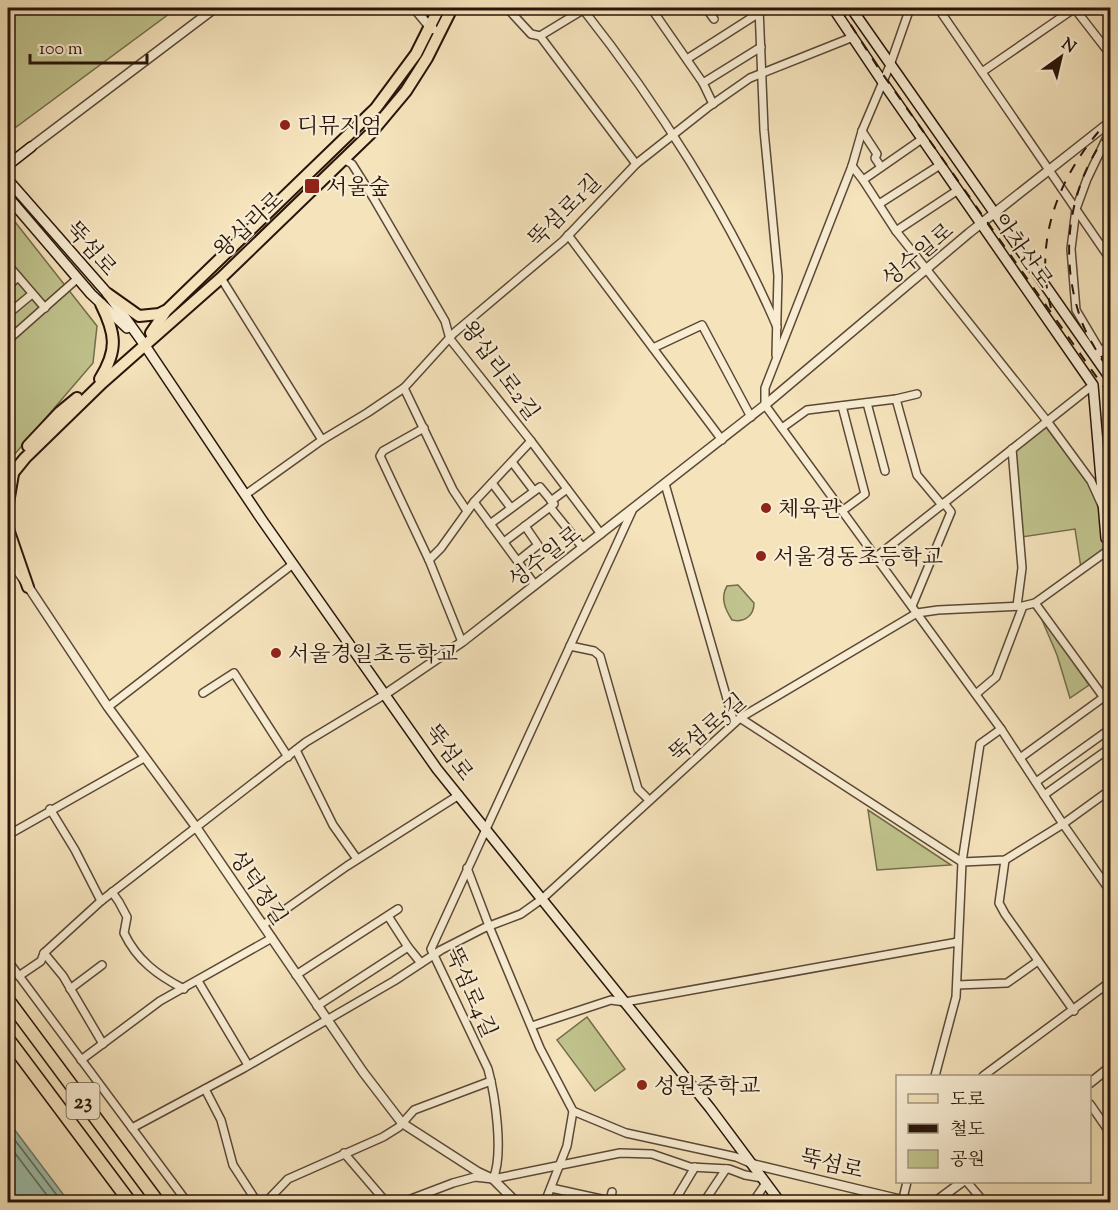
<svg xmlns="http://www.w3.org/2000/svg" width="1118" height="1210" viewBox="0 0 1118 1210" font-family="'Sorts Mill Goudy','Noto Serif KR',serif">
	<rect width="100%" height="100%" fill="#f5e3bc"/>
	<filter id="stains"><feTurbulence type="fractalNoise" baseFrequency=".00333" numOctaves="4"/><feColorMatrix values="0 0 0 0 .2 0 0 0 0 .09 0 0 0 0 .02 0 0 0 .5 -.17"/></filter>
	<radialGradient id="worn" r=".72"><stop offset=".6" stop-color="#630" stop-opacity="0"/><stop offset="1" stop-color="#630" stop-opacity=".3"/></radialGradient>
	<!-- green -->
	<g fill="#c0c38d" stroke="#746c4b" stroke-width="1.5">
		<path d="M8 8H177L8 133Z"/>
		<path d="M8 213 97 326 93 363 8 462Z"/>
		<path d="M1046 427 1088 483 1110 529V546L1081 568 1075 529 1022 537 1016 451Z"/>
		<path d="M738 585 754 603C754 616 744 623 732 620 725 609 720 598 727 586Z"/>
		<path d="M1039 613 1089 685 1070 698 1057 655Z"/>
		<path d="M868 810 951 865 877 870Z"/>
		<path d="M587 1017 625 1069 595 1091 557 1040Z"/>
	</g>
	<!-- water -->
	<path fill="#9dbfab" stroke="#6e7b6a" stroke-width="1.5" d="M8 1121 69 1202H8Z"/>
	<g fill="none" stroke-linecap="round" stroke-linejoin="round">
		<!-- shore -->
		<g stroke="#626a5a" stroke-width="1.5">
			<path d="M8 1131 62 1202"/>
			<path d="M8 1144 52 1202"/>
		</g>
		<!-- minor casing -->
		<g stroke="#5b4836" stroke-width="10">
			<g id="minor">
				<path d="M507 8 531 34 540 36 586 8"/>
				<path d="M582 8C657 103 729 215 777 327"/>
				<path d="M651 8 703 83 713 104"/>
				<path d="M706 8 714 19"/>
				<path d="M759 8 764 130 778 276 776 355"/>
				<path d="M910 8 890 65 862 131 852 166 765 388V405L1001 729 1063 824 1110 891"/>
				<path d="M938 8 1110 259"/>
				<path d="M1075 9 1110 54"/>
				<path d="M540 36 636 164"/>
				<path d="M687 59 759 13"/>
				<path d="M982 72 1075 8"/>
				<path d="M703 83 761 47"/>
				<path d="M862 131 877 154 875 158 881 167"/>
				<path d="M345 160 352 164 374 199 445 321 450 339 531 441 601 534"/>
				<path d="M852 166 863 180 896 231 1047 421 1091 481 1110 523"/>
				<path d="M863 180 922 139"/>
				<path d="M879 204 940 165"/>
				<path d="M896 231 958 190"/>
				<path d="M568 235 722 440"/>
				<path d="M8 265 45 308"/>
				<path d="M221 278 322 440"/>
				<path d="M8 286 18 277"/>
				<path d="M8 314 32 294"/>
				<path d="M8 340 78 278"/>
				<path d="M653 348 702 325 751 417"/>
				<path d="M1101 352 1076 310 1071 249 1076 209 1087 179 1110 131"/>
				<path d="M1099 353 1110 344"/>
				<path d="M404 388 453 490 467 511"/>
				<path d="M896 399 917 475 942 505"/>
				<path d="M867 403 885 471"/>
				<path d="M842 406 865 494 842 511"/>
				<path d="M424 428 383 451 380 456 429 560"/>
				<path d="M782 428 807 410 896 399 917 394"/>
				<path d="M1012 449 1022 568 1017 606"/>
				<path d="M512 462 534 491"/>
				<path d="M492 483 511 508"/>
				<path d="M665 484 734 723"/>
				<path d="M245 495 322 440 367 413 404 388 454 333 563 241 636 164 707 108 750 78 853 37"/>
				<path d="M551 501 567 489"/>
				<path d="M474 502 535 585"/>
				<path d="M550 507 583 548"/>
				<path d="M490 524 540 487 554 504 504 542"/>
				<path d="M876 557 1093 385"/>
				<path d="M518 561 538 545 525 526"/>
				<path d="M1035 603 1110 706"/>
				<path d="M912 606 951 512 944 503"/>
				<path d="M462 642 429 560 441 548 474 502 531 441"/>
				<path d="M570 646 594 651 600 656 638 789 646 797"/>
				<path d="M203 693 234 673 288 757"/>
				<path d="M976 694 996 677 1023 606"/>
				<path d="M108 707 293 564"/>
				<path d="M740 718 962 862 1005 860 1063 824 1110 790"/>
				<path d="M296 750 333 825 357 859"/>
				<path d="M1020 758 1104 697"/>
				<path d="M1036 782 1110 729"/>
				<path d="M1044 795 1110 748"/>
				<path d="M50 809 75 850 101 901"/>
				<path d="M8 835 144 758"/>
				<path d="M1005 860 999 903 1005 914 1074 1011"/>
				<path d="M467 868 489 926 540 1048 573 1111 626 1133 736 1157 750 1163"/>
				<path d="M112 892 119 902 127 917 124 933C137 960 157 975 184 989"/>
				<path d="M388 916 408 947 421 963"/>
				<path d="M263 925 347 866 459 795"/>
				<path d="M44 953 63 976 103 1044"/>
				<path d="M8 961 187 1202"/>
				<path d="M296 975 398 909"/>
				<path d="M19 976 41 961 44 953 101 901 306 742 384 695"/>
				<path d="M198 981 248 1065"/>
				<path d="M957 985 1007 983 1038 961"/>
				<path d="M70 989 102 965"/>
				<path d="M317 1006 408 947"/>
				<path d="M532 1026 611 1000 625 1002 958 942"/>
				<path d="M81 1060 160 1001 272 938"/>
				<path d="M935 1076 956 997 962 862 980 744 1001 729"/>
				<path d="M983 1076 1110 982"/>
				<path d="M205 1089 221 1120 233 1165 257 1202"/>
				<path d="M1090 1104 1110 1133"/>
				<path d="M132 1128 244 1068 394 981 441 950 484 928 521 914 542 899 740 718 917 613 938 610 1023 606 1035 603 1110 549"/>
				<path d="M344 1153 386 1202"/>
				<path d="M493 1179C504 1154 495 1095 488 1069L431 949 632 511"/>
				<path d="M967 1182 984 1202"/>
				<path d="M551 1188 610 1201 612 1192"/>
				<path d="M266 1202 288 1179 383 1137 399 1127 414 1110 491 1081"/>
				<path d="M403 1202 453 1183 475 1177 493 1179 620 1153 652 1154 690 1167 729 1169 745 1175 762 1178"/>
				<path d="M545 1202 567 1146 573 1111"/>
				<path d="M674 1202 695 1167"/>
				<path d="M704 1202 726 1169"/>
				<path d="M753 1202 766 1183"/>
				<path d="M902 1202 907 1182"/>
			</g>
		</g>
		<!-- tertiary casing -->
		<g stroke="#5b4836" stroke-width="11">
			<g id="tertiary">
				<path d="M414 8 429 26 433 29"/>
				<path d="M31 147 215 8"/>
				<path d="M8 556 108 707 196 827 363 1072 402 1123 478 1172 493 1179 516 1202"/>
				<path d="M384 695 462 642 765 405 969 233 1110 122"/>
				<path d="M1090 1083 1110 1067"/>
				<path d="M752 1164 902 1200"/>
				<path d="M935 1202 962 1182"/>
			</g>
		</g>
		<!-- secondary casing -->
		<g stroke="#281409" stroke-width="12">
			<g id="secondary">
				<path d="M833 8 882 81 1093 385 1106 538 1110 539"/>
				<path d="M851 8 1110 378"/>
				<path d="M8 165 31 147"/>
				<path d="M8 180 108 294 144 344 262 520 437 769 710 1108 780 1202"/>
				<path d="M8 197 91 294 127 328"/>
				<path d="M8 558 10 560"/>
			</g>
		</g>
		<!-- primary casing -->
		<g stroke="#281409" stroke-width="14">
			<g id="primary">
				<path d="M108 294 139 316 159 314 165 311"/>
				<path d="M151 333 166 311 376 108 416 54 439 8"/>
				<path d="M100 379C118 350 116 334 101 304"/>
				<path d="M28 446 60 412 77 398"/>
				<path d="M8 479 25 458 102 383 221 278 370 134 406 91 427 58 452 8"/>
				<path d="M8 503 13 474"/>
				<path d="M8 529 28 587"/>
			</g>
		</g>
		<!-- trunk casing -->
		<g stroke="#281409" stroke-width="15">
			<g id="trunk">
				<path d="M8 1000 158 1202"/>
				<path d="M8 1039 130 1202"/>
			</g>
		</g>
		<!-- minor -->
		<use href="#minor" stroke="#f8edd3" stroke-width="7"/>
		<!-- tertiary -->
		<use href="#tertiary" stroke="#f8edd3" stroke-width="8"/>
		<!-- secondary -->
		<use href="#secondary" stroke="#f8edd3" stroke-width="9"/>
		<!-- primary -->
		<use href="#primary" stroke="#f5e3bc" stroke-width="10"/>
		<!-- trunk -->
		<use href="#trunk" stroke="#f5e3bc" stroke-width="12"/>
		<!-- rail -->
		<g stroke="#281409" stroke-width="2" stroke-dasharray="10 10" stroke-linecap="butt">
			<path d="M840 8 877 66 1110 396"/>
			<path d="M1108 133C1067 188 1058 260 1083 325 1090 342 1101 357 1110 373"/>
			<path d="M1051 308C1032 237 1062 169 1110 119"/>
		</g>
	</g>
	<!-- markers -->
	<g fill="#8f2418" stroke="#f8edd3" stroke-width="2">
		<circle cx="285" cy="125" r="6"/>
		<rect x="304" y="178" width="16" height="16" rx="3"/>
		<circle cx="766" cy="508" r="6"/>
		<circle cx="761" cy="556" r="6"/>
		<circle cx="276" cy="653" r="6"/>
		<circle cx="642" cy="1085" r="6"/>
	</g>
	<g text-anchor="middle" stroke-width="4.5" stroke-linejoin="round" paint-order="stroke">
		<!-- shield labels -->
		<rect fill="#f8edd3" stroke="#665546" stroke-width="1.5" x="66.5" y="1083" width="33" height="36" rx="4.5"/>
		<g font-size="21" font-weight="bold" fill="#281409">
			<text x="83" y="1108">23</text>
		</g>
		<!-- poi labels -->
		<g font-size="22" fill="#281409" stroke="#f8edd3" text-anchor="start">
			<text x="297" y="133">디뮤지엄</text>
			<text x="326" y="194">서울숲</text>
			<text x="778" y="516">체육관</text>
			<text x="773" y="564">서울경동초등학교</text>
			<text x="288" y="661">서울경일초등학교</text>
			<text x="654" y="1093">성원중학교</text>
		</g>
		<!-- street labels -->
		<g font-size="22" fill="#281409" stroke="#f8edd3">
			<text transform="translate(564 210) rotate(-45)" y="8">뚝섬로1길</text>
			<text transform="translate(248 224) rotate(-43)" y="8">왕십리로</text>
			<text transform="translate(92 248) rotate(49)" y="8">뚝섬로</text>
			<text transform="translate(1024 250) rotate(55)" y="8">아차산로</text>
			<text transform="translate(917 254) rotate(-40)" y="8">성수일로</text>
			<text transform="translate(501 370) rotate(54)" y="8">왕십리로2길</text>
			<text transform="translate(544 556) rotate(-38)" y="8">성수일로</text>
			<text transform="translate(707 727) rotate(-40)" y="8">뚝섬로5길</text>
			<text transform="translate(450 752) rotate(53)" y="8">뚝섬로</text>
			<text transform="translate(259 887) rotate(56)" y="8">성덕정길</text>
			<text transform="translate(472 992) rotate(66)" y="8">뚝섬로4길</text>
			<text transform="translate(832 1163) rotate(13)" y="8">뚝섬로</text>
		</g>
	</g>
	<!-- margin -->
	<rect width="1118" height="1210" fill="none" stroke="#f5e3bc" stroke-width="30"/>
	<rect x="9" y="9" width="1100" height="1192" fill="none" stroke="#281409" stroke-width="3"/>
	<rect x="15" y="15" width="1088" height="1180" fill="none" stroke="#281409" stroke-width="1.5"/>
	<!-- legend -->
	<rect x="896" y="1075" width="195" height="108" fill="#f8edd3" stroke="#a59682" stroke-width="1.5"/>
	<rect x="908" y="1094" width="30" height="9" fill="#f5e3bc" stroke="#a59682" stroke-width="1.5"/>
	<text x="950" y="1105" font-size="18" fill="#281409">도로</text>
	<rect x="908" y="1124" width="30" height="9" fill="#281409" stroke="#a59682" stroke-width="1.5"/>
	<text x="950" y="1135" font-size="18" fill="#281409">철도</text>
	<rect x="908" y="1150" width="30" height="18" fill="#c0c38d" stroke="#a59682" stroke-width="1.5"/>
	<text x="950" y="1165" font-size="18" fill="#281409">공원</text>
	<!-- north arrow -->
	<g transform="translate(1061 57) rotate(34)" stroke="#f8edd3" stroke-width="4.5" paint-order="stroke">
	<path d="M0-4.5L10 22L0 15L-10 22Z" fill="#281409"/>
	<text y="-9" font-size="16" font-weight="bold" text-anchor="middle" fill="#281409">N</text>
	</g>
	<!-- scale -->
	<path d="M30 54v9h117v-9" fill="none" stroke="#281409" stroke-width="3"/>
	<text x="39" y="54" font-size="18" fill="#281409" stroke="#f8edd3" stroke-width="4.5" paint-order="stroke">100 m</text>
	<rect width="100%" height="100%" filter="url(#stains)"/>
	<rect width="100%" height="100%" fill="url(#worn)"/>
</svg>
